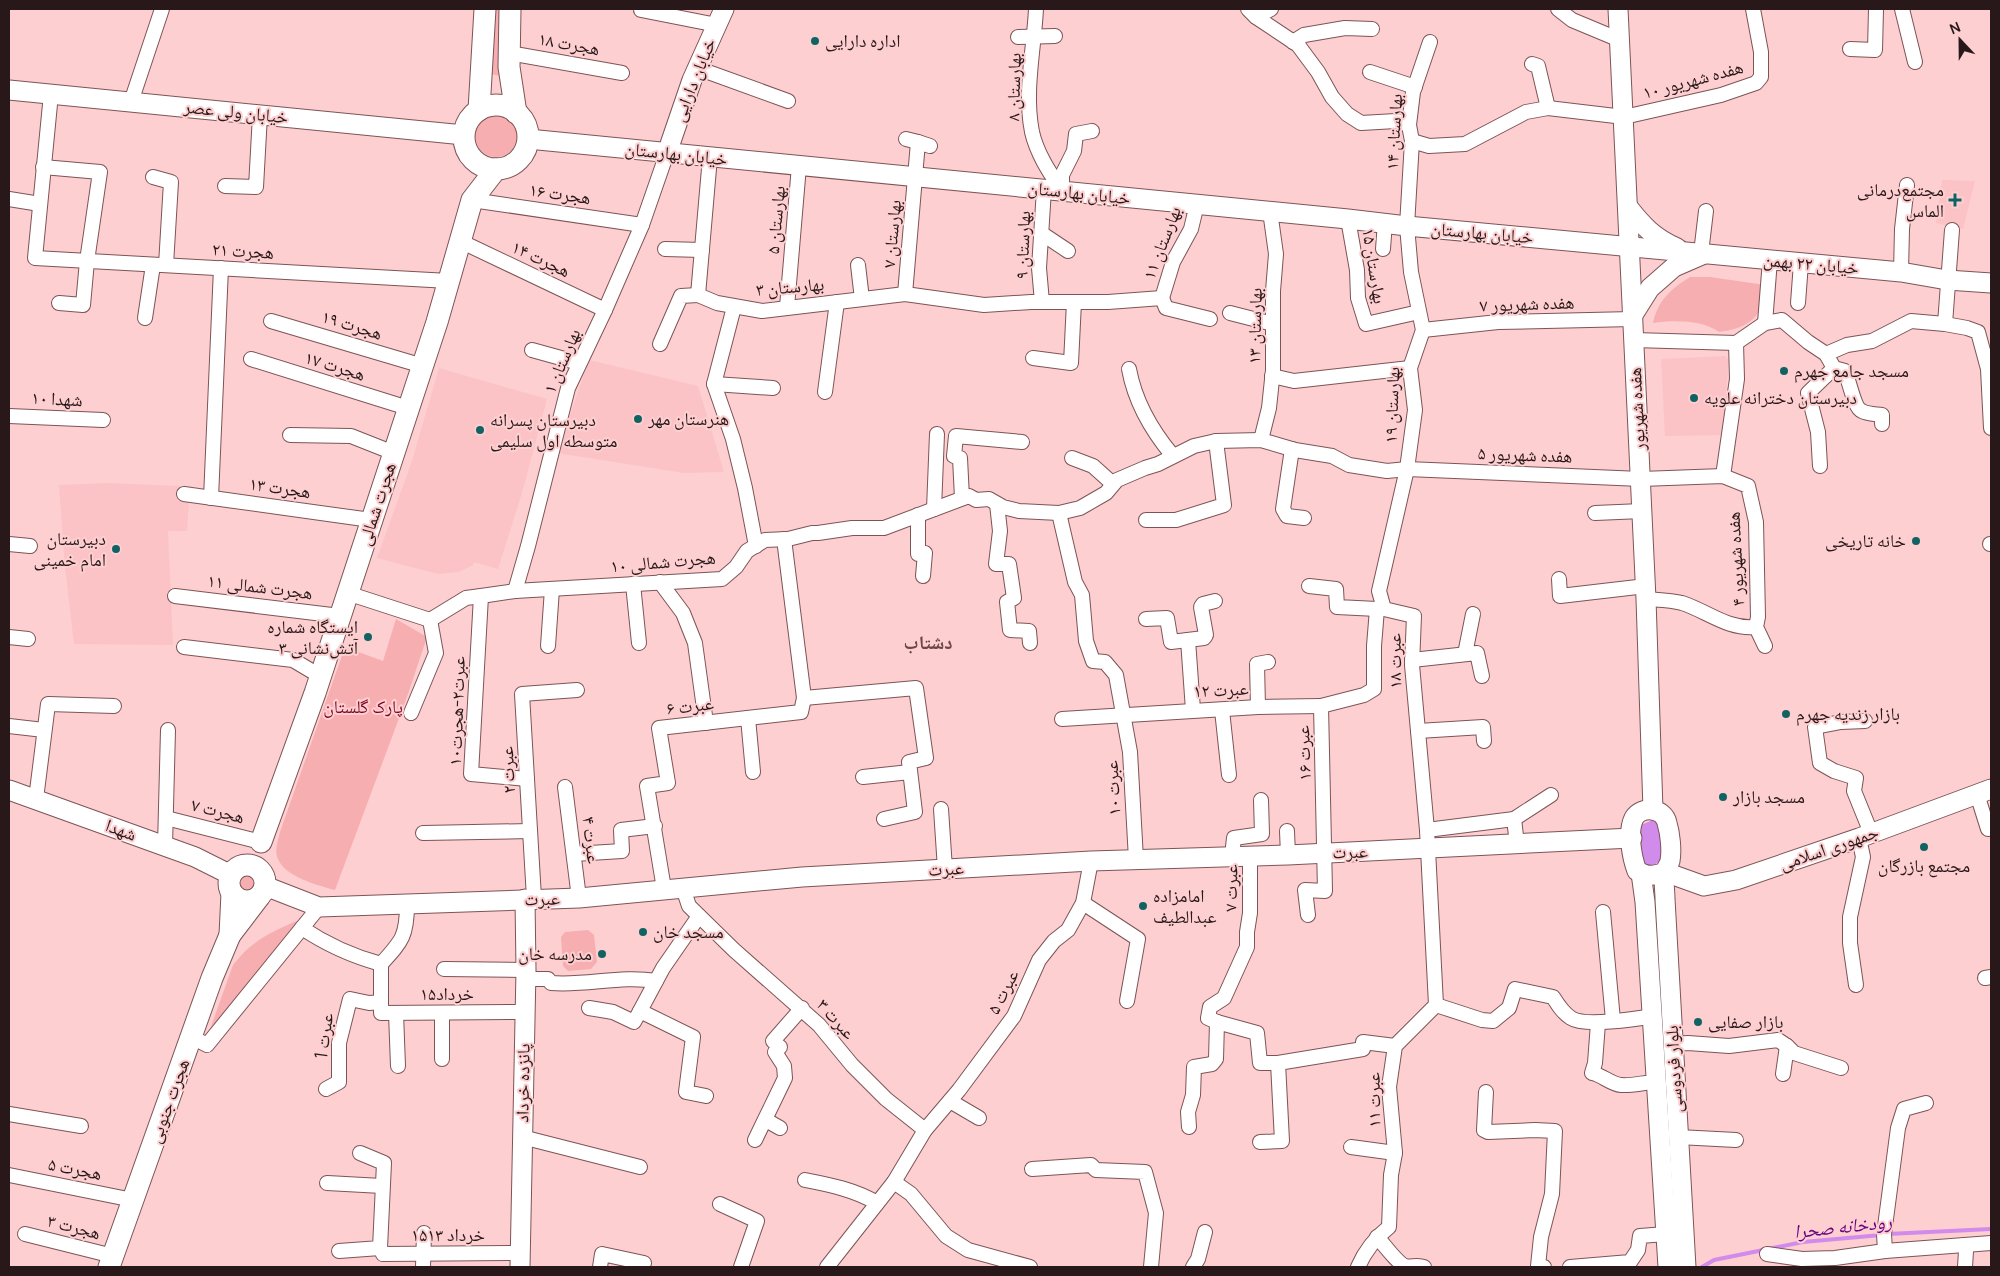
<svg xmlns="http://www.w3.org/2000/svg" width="2000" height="1276" viewBox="0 0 2000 1276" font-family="Manrope,'Noto Naskh Arabic',sans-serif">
	<rect width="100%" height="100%" fill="#fecfd0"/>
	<!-- built -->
	<g fill="#fbc3c5">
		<path d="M1942 180 1975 181 1963 229 1936 223Z"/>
		<path d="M1725 356 1729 360 1722 435 1665 436 1661 359Z"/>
		<path d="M589 360 698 386 724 472 684 473 557 453Z"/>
		<path d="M439 368 547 399 522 493 498 569 474 562 473 565 459 572 438 574 377 558 412 461Z"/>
		<path d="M107 483 180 486 178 501H189L187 531H168L173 645 74 644 65 567 59 485Z"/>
	</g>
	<!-- green -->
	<g fill="#f6aeb1">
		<path d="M494 9H503L500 76 491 74Z"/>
		<circle cx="496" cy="136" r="21"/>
		<path d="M1690 277H1710L1765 285C1764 292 1764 303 1760 309 1753 325 1735 330 1719 332 1703 320 1673 320 1653 323 1658 300 1671 289 1690 277Z"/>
		<path d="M396 619 427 637 408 694 335 890C319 886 284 876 278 859 274 851 278 841 280 832L345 647 383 661Z"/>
		<circle cx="247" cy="883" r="11"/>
		<path d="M301 919 208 1035 233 965C253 939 272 932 301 919Z"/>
		<path d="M588 930 594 935 597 962 591 969 568 971 563 966 561 937 565 932Z"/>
	</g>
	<!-- water -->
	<path fill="#d18beb" d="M1653 820 1658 821C1660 831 1664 843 1663 853 1661 863 1647 874 1642 860 1638 850 1640 835 1641 825Z"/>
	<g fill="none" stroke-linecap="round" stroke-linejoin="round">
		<!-- stream -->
		<g stroke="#d18beb" stroke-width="4">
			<path d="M1888 1234 1991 1229"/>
			<path d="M1702 1267 1714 1260 1803 1242 1881 1235"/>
		</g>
		<!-- street casing -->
		<g stroke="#7d5456" stroke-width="16">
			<g id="street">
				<path d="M1036 9C1034 49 1024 92 1032 132 1037 154 1050 173 1062 191"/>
				<path d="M1248 9 1256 17 1298 45 1318 72 1332 97 1347 114 1361 123 1396 121 1409 125"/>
				<path d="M1558 9 1572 20 1620 40"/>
				<path d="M1902 9 1915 62"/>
				<path d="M641 10 717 25"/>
				<path d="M1256 17 1271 9"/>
				<path d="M1018 37 1055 36"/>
				<path d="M1293 42 1304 35 1345 28 1372 29"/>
				<path d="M1850 49 1875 50 1876 9"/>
				<path d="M509 53 622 73"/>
				<path d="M1532 64 1538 66 1548 108"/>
				<path d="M697 68 788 101"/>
				<path d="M1370 72 1415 87"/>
				<path d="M51 94 35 258 449 281"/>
				<path d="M131 102 162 9"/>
				<path d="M906 139 918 142"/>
				<path d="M1412 141 1429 146 1465 144 1526 112 1548 108 1624 117 1721 95 1756 83 1761 77V52L1753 9"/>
				<path d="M710 157 698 295 717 303 762 311 905 294 984 305 1031 302H1108L1162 298"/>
				<path d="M43 167 100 172 87 261 83 305 59 303"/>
				<path d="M153 177 171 182 166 265"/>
				<path d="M225 186 256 187 260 115"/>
				<path d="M1062 191V175L1074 151 1076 134 1092 131"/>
				<path d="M9 199 40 204"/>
				<path d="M472 200 642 225"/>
				<path d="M1348 219 1357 270 1358 298 1366 324 1419 312"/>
				<path d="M1041 233 1068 251"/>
				<path d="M460 241 605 310"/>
				<path d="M665 249 702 250"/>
				<path d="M1383 249 1385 222"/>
				<path d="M1701 253 1706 211"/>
				<path d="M858 265 862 299"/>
				<path d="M1901 272 1902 229 1907 185"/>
				<path d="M905 294 918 142 930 146"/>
				<path d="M1162 298 1173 262 1191 229 1197 204"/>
				<path d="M1162 298 1166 308 1210 319"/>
				<path d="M1042 302 1039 268 1044 189"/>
				<path d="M1798 303 1801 263"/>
				<path d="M734 307 714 384 733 439 745 488 756 546"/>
				<path d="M787 307 799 166"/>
				<path d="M1230 313 1273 324"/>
				<path d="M145 318 153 265"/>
				<path d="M271 321 423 366"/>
				<path d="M1765 323 1770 260"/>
				<path d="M1945 324 1952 230"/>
				<path d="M1423 330 1498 322 1633 319"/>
				<path d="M1634 340 1736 343"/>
				<path d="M1736 343 1765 323 1782 320 1808 342 1826 354 1834 368 1845 371C1849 380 1854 408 1862 411 1867 414 1875 414 1882 415V424"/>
				<path d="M660 344 681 296 698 295"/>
				<path d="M532 350 579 363"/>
				<path d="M1826 354 1847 345 1872 341 1911 321 1945 324 1967 328 1978 332 1988 369 1991 428"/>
				<path d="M1033 358 1071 363 1074 302"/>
				<path d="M251 359 408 408"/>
				<path d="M1129 369C1135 402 1152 431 1173 456"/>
				<path d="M1272 376 1294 381 1410 368"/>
				<path d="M714 384 773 388"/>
				<path d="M825 392 837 302"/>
				<path d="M9 416 103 420"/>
				<path d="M290 435 351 436 394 453"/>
				<path d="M1261 440 1269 408 1273 370V291L1276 254 1270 211"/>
				<path d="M1292 449 1283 509 1287 516 1304 518"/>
				<path d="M1072 458 1093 466 1113 484"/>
				<path d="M1820 466 1818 432 1808 393 1834 368"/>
				<path d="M1723 476 1737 379 1736 343"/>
				<path d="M184 494 371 520"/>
				<path d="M211 498 221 268"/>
				<path d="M962 498 960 458 954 456 956 436 1022 442"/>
				<path d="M997 504 1000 531 996 564H1009L1014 598 1007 602 1010 630 1029 631 1030 643"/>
				<path d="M934 509 937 434"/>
				<path d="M1059 513 1075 582 1082 595 1086 641 1093 661 1105 662 1116 675 1130 752 1136 859"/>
				<path d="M1595 513 1642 511"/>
				<path d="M918 515V554L925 553 923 576"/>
				<path d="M1146 520H1176L1224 505 1216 441"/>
				<path d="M784 539 804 698 916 688 926 758 909 762 915 812 884 819"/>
				<path d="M9 544 30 546"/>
				<path d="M1990 544H1991"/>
				<path d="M1559 579 1560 596 1646 586"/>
				<path d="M660 582 683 613 695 643 706 723"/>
				<path d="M633 584 639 643"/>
				<path d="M1309 586 1336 589 1337 607 1377 609"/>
				<path d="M515 591 528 546 568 388 605 310 642 225 667 153"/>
				<path d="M347 593 430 620 466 598 481 596 515 591 722 579 736 567 747 551 765 540 788 539 812 533H818L852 528H884L969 496 976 500 989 499 1003 507 1019 511 1059 513 1080 508 1106 493 1117 480 1145 468 1158 464 1194 446 1216 441 1261 440 1295 450 1332 456 1349 465 1387 471 1407 469 1641 479 1723 476 1748 486 1756 522 1758 617 1756 627 1765 646"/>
				<path d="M175 596 340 616"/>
				<path d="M481 596 471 774 527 779"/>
				<path d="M1646 599C1658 600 1670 600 1682 603 1707 611 1728 630 1756 627"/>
				<path d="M1146 619 1167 618 1171 642 1204 638 1206 635 1201 607 1203 604 1215 601"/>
				<path d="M9 637 28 639"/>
				<path d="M1188 640 1193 710"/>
				<path d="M548 646 552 589"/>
				<path d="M184 647 293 660 320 676"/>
				<path d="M1465 654 1473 614"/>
				<path d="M1412 660 1477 653 1482 676"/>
				<path d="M1258 707 1257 664 1268 662"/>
				<path d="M1222 710 1229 775"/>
				<path d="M411 713 436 653 430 620"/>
				<path d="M748 718 753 772"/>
				<path d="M1062 719 1258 707 1321 706"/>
				<path d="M1865 721 1841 722 1815 727 1820 763 1834 771 1856 778 1854 791 1871 833"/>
				<path d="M9 726 44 730"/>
				<path d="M1418 731 1483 727 1484 741"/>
				<path d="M863 777 910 772"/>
				<path d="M565 787 579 898"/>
				<path d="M1977 794 1988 829"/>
				<path d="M36 799 48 704 114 706"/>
				<path d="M941 809 945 869"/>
				<path d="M166 818 261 842"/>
				<path d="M1514 819 1517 844"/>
				<path d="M1427 830 1514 819 1551 795"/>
				<path d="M1287 831 1288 855"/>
				<path d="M423 833 530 831"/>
				<path d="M165 846 168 730"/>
				<path d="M574 854 622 851 621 830 655 826"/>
				<path d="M1232 856 1234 838 1262 834 1261 800"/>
				<path d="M683 888 689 906 734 950 819 1025 852 1065 886 1099 925 1130 894 1182 827 1267"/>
				<path d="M664 889 647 786 668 783 659 728 801 712 804 698"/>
				<path d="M534 898 522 694 577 690"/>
				<path d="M1083 903 1138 939 1127 1001"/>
				<path d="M1603 912 1613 1020"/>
				<path d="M1308 915 1305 890 1325 891 1321 706 1364 695 1374 689V646L1377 609H1384"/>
				<path d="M699 916 663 968 640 1011 693 1037 686 1092 706 1096"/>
				<path d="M302 928C327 945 352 956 381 964"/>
				<path d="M444 969 526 970"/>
				<path d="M1985 978 1991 977"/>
				<path d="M525 979H548L551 983C587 986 621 975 656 981"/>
				<path d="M1856 985 1850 943V917L1863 857 1859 838"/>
				<path d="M381 1002V1013L525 1012"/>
				<path d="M1436 1005 1482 1020 1493 1021 1509 1008 1515 989 1553 997C1558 1005 1563 1013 1571 1018 1584 1027 1636 1019 1653 1016"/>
				<path d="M589 1008 613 1012 634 1022 640 1011"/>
				<path d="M396 1013 398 1066"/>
				<path d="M442 1013V1059"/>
				<path d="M1217 1022 1208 1018 1210 1007 1224 998 1247 947V932L1250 913V856"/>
				<path d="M1598 1023 1595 1063 1592 1073C1602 1075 1611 1084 1621 1085 1632 1086 1646 1082 1657 1082"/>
				<path d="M192 1037 207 1045 319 907"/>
				<path d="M1672 1044 1688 1043 1729 1046 1778 1040 1787 1046 1794 1053 1841 1068"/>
				<path d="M1783 1074 1787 1046"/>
				<path d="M326 1089 339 1082V1043L350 999 369 1003 381 1002V964C402 941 407 936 407 904"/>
				<path d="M1486 1092 1484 1130 1488 1132 1535 1130 1555 1131 1552 1194 1541 1237 1538 1266 1544 1267"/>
				<path d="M950 1101 979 1118"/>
				<path d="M9 1114 81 1126"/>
				<path d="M766 1120 780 1128"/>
				<path d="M1189 1127 1188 1112 1193 1095 1194 1067 1212 1064 1216 1059 1217 1022 1257 1033 1260 1063H1278"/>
				<path d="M925 1130 959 1090 1014 1016 1039 960 1054 941 1068 930 1083 903 1091 861"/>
				<path d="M522 1137 640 1167"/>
				<path d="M1678 1137 1736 1140"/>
				<path d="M755 1140 785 1078 784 1066 775 1052 780 1047 773 1041 802 1008"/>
				<path d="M1260 1142 1282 1141 1278 1063 1363 1049V1042L1395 1046"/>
				<path d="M1351 1147 1395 1153"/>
				<path d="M1032 1169 1091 1165 1096 1170 1145 1172 1156 1213 1151 1267"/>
				<path d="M9 1175 133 1200"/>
				<path d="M805 1180C831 1185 855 1190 877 1203"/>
				<path d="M894 1182 911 1194 946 1236 968 1250 1030 1267"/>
				<path d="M327 1183 382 1186"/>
				<path d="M720 1204 757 1221 741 1267"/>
				<path d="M25 1234 113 1256"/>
				<path d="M1377 1237C1383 1243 1397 1263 1405 1266 1411 1268 1416 1264 1424 1267"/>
				<path d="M1964 1245 1966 1251 1965 1267"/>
				<path d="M380 1248 383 1254 520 1253"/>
				<path d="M339 1251 380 1248 384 1163 360 1153"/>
				<path d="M1885 1251 1884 1234 1898 1128 1904 1109 1926 1103"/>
				<path d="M1767 1254 1802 1259 1835 1258 1885 1251 1991 1243"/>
				<path d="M423 1267 424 1233"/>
				<path d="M600 1267 602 1254 644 1263"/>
				<path d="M1193 1267 1198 1259 1205 1232"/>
				<path d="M1358 1267C1365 1251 1375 1238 1389 1227L1391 1175 1395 1153 1389 1087 1395 1046 1436 1005 1427 830 1412 665 1414 616 1384 609 1379 591 1407 469 1415 410 1410 368 1423 330 1411 272 1407 226 1412 141 1409 125 1413 92 1430 42"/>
				<path d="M1570 1267 1630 1262 1638 1250 1640 1236 1666 1234"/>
			</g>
		</g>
		<!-- secondary casing -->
		<g stroke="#7d5456" stroke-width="21">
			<g id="secondary">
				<path d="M1618 9 1646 599 1653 810"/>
				<path d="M9 90 464 135"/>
				<path d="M528 139 1348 219 1407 226 1901 272 1947 280 1991 283"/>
				<path d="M667 153 692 80 724 9"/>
				<path d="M1628 207C1643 226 1654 238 1677 248"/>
				<path d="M1633 315 1650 288 1674 267 1704 254"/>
				<path d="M9 790 195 857 231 875"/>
				<path d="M1665 872C1654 876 1648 877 1637 871 1632 858 1627 832 1634 818 1642 805 1664 808 1667 823 1670 833 1672 850 1670 861 1669 865 1666 868 1665 872 1663 880 1665 890 1665 899L1686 1267"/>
				<path d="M1665 872 1704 886 1736 880 1859 838 1991 789"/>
				<path d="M1641 873 1645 902 1668 1267"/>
				<path d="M265 886 319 907 579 898 802 877 1091 861 1288 855 1632 838"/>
				<path d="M520 1267 526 970 525 899"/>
			</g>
		</g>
		<!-- primary casing -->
		<g stroke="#7d5456" stroke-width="23">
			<g id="primary">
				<path d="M510 9 509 67 516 113"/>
				<circle cx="496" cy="137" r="32"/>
				<path d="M479 110 485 9"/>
				<path d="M261 842 315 693 437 322 472 200 496 169"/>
				<circle cx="247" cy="883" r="18"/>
				<path d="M232 893 230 935 259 897"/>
				<path d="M109 1267 212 978 230 935"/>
			</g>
		</g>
		<!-- street -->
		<use href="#street" stroke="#fff" stroke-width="14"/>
		<!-- secondary -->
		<use href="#secondary" stroke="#fff" stroke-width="19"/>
		<!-- primary -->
		<use href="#primary" stroke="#fff" stroke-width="21"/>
	</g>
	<!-- markers -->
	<g fill="#116263" stroke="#fecfd0" stroke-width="2">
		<circle cx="815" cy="41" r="5"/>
		<path d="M1952.5 192.5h5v5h5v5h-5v5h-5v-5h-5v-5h5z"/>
		<circle cx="1784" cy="371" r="5"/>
		<circle cx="1694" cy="398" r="5"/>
		<circle cx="638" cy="419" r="5"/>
		<circle cx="480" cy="430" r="5"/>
		<circle cx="1916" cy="541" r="5"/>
		<circle cx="116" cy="549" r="5"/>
		<circle cx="368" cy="637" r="5"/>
		<circle cx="1786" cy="714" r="5"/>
		<circle cx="1723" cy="797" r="5"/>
		<circle cx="1924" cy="847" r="5"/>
		<circle cx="1143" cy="906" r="5"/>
		<circle cx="643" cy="932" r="5"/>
		<circle cx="602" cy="954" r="5"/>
		<circle cx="1698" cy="1022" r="5"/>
	</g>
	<g text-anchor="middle" stroke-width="4" stroke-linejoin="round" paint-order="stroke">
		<!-- poi labels -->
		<g font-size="18" fill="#281819" stroke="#fecfd0" text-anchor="start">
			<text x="825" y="47">اداره دارایی</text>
			<text x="1944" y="196" text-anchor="end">مجتمع‌درمانی<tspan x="1944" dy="21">الماس</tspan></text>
			<text x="1794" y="377">مسجد جامع جهرم</text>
			<text x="1704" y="404">دبیرستان دخترانه علویه</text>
			<text x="648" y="425">هنرستان مهر</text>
			<text x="490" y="426">دبیرستان پسرانه<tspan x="490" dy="21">متوسطه اول سلیمی</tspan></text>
			<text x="106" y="545" text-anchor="end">دبیرستان<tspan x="106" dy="21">امام خمینی</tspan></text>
			<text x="1906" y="547" text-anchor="end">خانه تاریخی</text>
			<text x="358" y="633" text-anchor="end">ایستگاه شماره<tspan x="358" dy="21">۳ آتش‌نشانی</tspan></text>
			<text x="1796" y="720">بازار زندیه جهرم</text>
			<text x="1733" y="803">مسجد بازار</text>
			<text x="1924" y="872" text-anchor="middle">مجتمع بازرگان</text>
			<text x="1153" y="902">امامزاده<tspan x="1153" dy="21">عبدالطیف</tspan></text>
			<text x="653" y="938">مسجد خان</text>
			<text x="592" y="960" text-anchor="end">مدرسه خان</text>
			<text x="1708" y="1028">بازار صفایی</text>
		</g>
		<!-- street labels -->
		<g font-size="18" fill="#281819" stroke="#fecfd0">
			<text transform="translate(569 44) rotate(10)" y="6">هجرت ۱۸</text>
			<text transform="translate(694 80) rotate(-68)" y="6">خیابان دارایی</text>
			<text transform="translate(1693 80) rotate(-15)" y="6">هفده شهریور ۱۰</text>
			<text transform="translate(1014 87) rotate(-89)" y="6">بهارستان ۸</text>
			<text transform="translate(236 112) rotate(6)" y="6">خیابان ولی عصر</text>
			<text transform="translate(1394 132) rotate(-87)" y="6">بهارستان ۱۴</text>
			<text transform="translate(676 154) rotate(6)" y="6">خیابان بهارستان</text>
			<text transform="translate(1079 193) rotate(6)" y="6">خیابان بهارستان</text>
			<text transform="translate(560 194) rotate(8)" y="6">هجرت ۱۶</text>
			<text transform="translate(776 220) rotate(-85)" y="6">بهارستان ۵</text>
			<text transform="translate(1482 233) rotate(5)" y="6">خیابان بهارستان</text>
			<text transform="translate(892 234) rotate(-85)" y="6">بهارستان ۷</text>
			<text transform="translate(1162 243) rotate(-69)" y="6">بهارستان ۱۱</text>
			<text transform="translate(1023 245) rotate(-88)" y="6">بهارستان ۹</text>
			<text transform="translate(243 251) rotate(3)" y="6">هجرت ۲۱</text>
			<text transform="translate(541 259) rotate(25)" y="6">هجرت ۱۴</text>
			<text transform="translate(1811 264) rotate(5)" y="6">خیابان ۲۲ بهمن</text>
			<text transform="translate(1374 266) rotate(81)" y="6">بهارستان ۱۵</text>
			<text transform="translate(790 287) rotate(-5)" y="6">بهارستان ۳</text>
			<text transform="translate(1527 304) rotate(-2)" y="6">هفده شهریور ۷</text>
			<text transform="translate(352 325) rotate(17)" y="6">هجرت ۱۹</text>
			<text transform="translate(1255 326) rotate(-89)" y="6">بهارستان ۱۳</text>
			<text transform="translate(562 361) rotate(-67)" y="6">بهارستان ۱</text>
			<text transform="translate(335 366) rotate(17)" y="6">هجرت ۱۷</text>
			<text transform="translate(57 399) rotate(3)" y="6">شهدا ۱۰</text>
			<text transform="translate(1392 405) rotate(-88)" y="6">بهارستان ۱۹</text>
			<text transform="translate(1637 409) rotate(-93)" y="6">هفده شهریور</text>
			<text transform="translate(1525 455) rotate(2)" y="6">هفده شهریور ۵</text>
			<text transform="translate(280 488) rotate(8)" y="6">هجرت ۱۳</text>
			<text transform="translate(377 504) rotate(-72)" y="6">هجرت شمالی</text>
			<text transform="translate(1736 559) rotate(-93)" y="6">هفده شهریور ۴</text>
			<text transform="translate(663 562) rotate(-5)" y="6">هجرت شمالی ۱۰</text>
			<text transform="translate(260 587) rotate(7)" y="6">هجرت شمالی ۱۱</text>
			<text transform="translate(1395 661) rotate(-91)" y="6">عبرت ۱۸</text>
			<text transform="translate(1221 690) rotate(-3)" y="6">عبرت ۱۲</text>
			<text transform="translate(690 706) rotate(-7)" y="6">عبرت ۶</text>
			<text transform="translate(457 711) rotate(-88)" y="6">عبرت۲-هجرت۱۰</text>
			<text transform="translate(1304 753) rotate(-92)" y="6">عبرت ۱۶</text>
			<text transform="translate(508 770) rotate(-93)" y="6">عبرت ۲</text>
			<text transform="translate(1113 788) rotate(-93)" y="6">عبرت ۱۰</text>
			<text transform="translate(218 811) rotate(14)" y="6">هجرت ۷</text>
			<text transform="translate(121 830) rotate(20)" y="6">شهدا</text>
			<text transform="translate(591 840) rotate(83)" y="6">عبرت ۴</text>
			<text transform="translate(1829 848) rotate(-19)" y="6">جمهوری اسلامی</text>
			<text transform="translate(1350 852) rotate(-2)" y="6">عبرت</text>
			<text transform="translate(946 869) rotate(-3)" y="6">عبرت</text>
			<text transform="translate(1231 888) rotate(-89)" y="6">عبرت ۷</text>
			<text transform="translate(542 899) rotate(-2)" y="6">عبرت</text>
			<text transform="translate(1003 992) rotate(-63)" y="6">عبرت ۵</text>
			<text x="447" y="1000">۱۵خرداد</text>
			<text transform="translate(836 1019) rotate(48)" y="6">عبرت ۳</text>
			<text transform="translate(324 1036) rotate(-82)" y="6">عبرت 1</text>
			<text transform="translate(1674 1069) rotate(-93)" y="6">بلوار فردوسی</text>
			<text transform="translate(523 1083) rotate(-89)" y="6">پانزده خرداد</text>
			<text transform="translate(1374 1100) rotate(-91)" y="6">عبرت ۱۱</text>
			<text transform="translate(169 1101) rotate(-70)" y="6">هجرت جنوبی</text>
			<text transform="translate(75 1169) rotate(11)" y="6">هجرت ۵</text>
			<text transform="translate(74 1227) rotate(14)" y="6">هجرت ۳</text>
			<text x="448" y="1241">۱۵خرداد ۱۳</text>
		</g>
		<!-- park labels -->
		<g font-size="18" fill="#790022" stroke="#fecfd0">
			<text x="363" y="713">پارک گلستان</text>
		</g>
		<!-- neighbourhood labels -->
		<g font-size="19" font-weight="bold" fill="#6d4648" stroke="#fecfd0">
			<text x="928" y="649">دشتاب</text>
		</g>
		<!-- water labels -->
		<g font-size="19" font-style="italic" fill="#670482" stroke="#fecfd0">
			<text transform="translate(1843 1226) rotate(-6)" y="7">رودخانه صحرا</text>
		</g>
	</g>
	<!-- border -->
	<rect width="2000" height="1276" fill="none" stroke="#281819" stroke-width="20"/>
	<!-- north arrow -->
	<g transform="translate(1960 40) rotate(338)" stroke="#fecfd0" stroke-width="4" paint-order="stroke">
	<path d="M0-4L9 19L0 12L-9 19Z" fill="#281819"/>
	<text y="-8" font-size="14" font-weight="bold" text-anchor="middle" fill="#281819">N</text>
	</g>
</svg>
